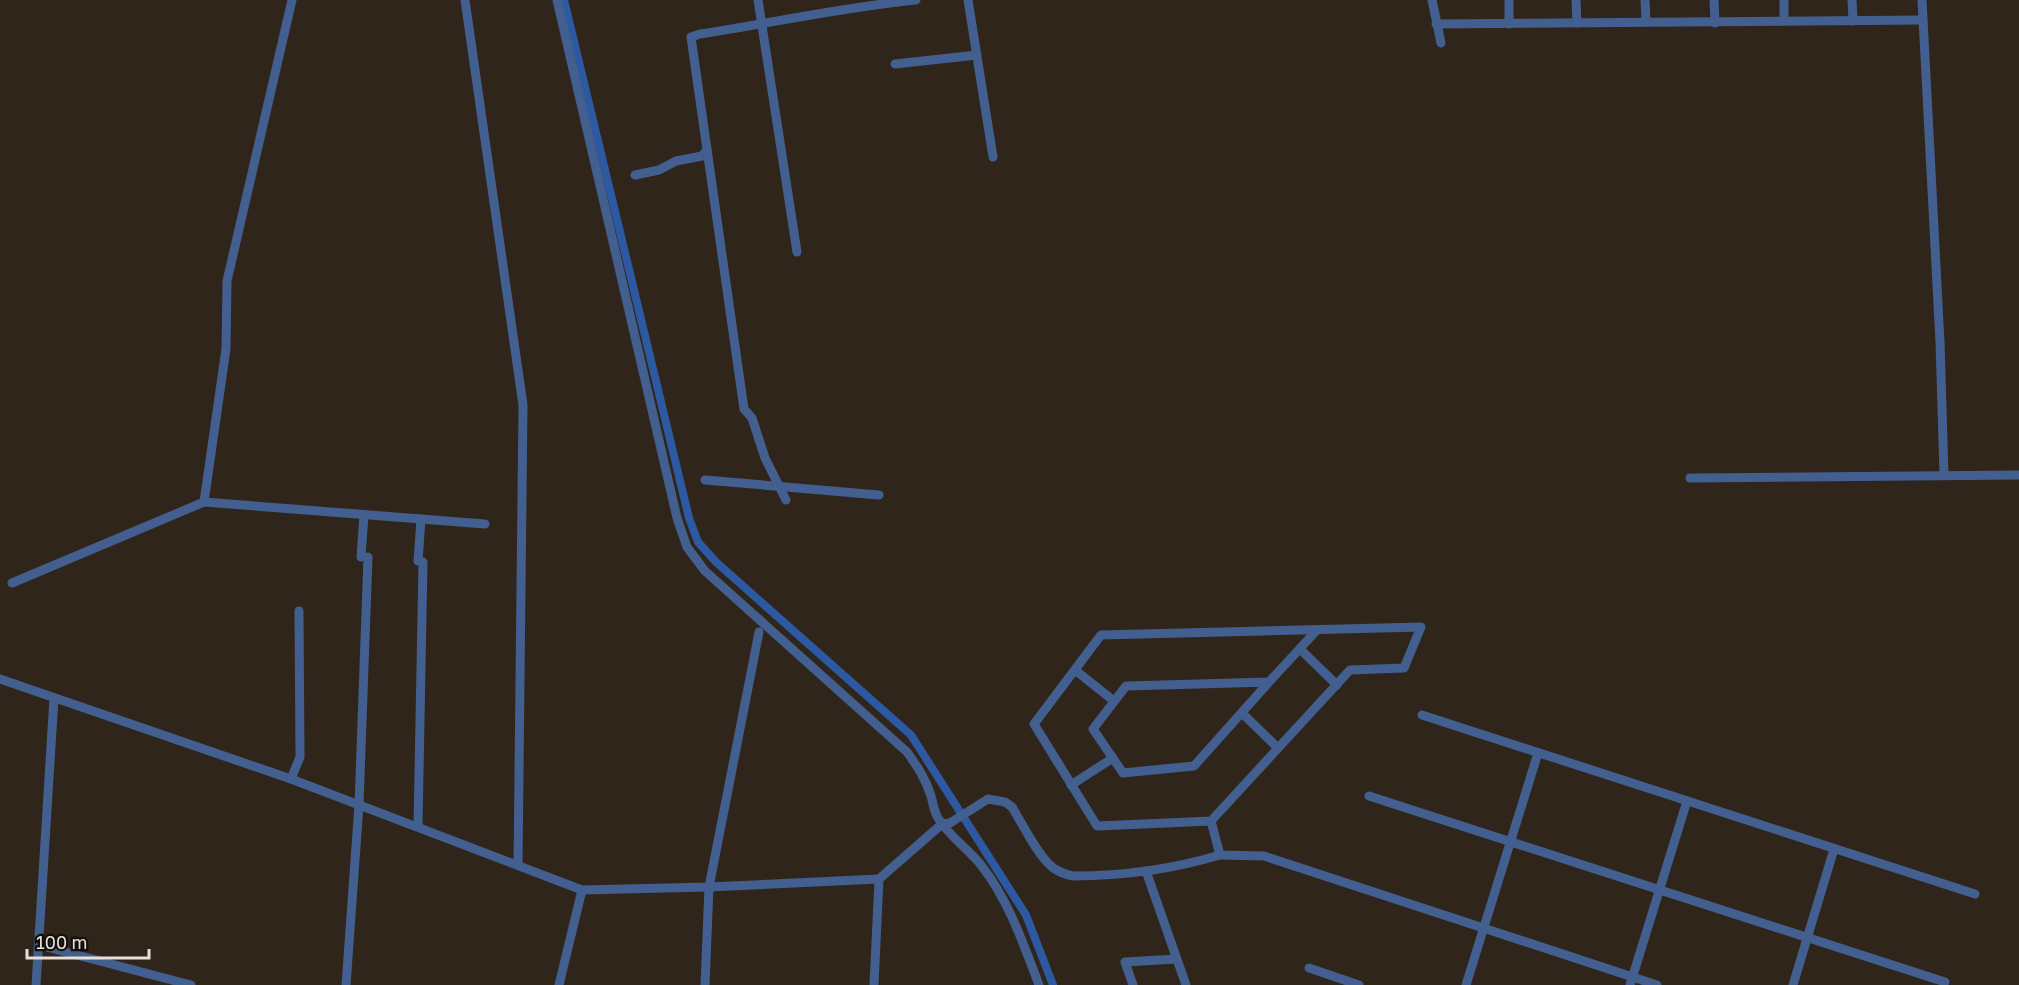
<svg xmlns="http://www.w3.org/2000/svg" width="2019" height="985" viewBox="0 0 2019 985" font-family="'Golos Text',sans-serif">
	<rect width="100%" height="100%" fill="#2f251b"/>
	<g fill="none" stroke-linecap="round" stroke-linejoin="round">
		<!-- canal -->
		<path stroke="#2d59a2" stroke-width="8" d="M564 0 689 518 698 542 716 562 911 735 1026 915 1053 985"/>
		<!-- minor -->
		<g stroke="#425f8f" stroke-width="9">
			<path d="M465 0 523 405 518 865"/>
			<path d="M557 0 677 518 687 547 705 571 907 752C917 766 926 779 931 796 933 803 934 812 938 818 949 836 967 848 981 865 1009 901 1023 943 1039 985"/>
			<path d="M758 0 797 252"/>
			<path d="M968 0 993 157"/>
			<path d="M1432 0 1441 43"/>
			<path d="M1509 0V24"/>
			<path d="M1576 0 1577 23"/>
			<path d="M1645 0 1646 22"/>
			<path d="M1714 0 1715 23"/>
			<path d="M1784 0V21"/>
			<path d="M1852 0 1853 21"/>
			<path d="M1922 0 1940 342 1944 475"/>
			<path d="M1436 24 1923 20"/>
			<path d="M895 64 977 55"/>
			<path d="M635 175 659 170 676 161 702 156 707 150"/>
			<path d="M1690 478 2019 475"/>
			<path d="M705 480 879 495"/>
			<path d="M786 500 765 458 752 418 744 409 691 37 700 34C772 23 844 7 916 0"/>
			<path d="M204 502 226 349 227 281 292 0"/>
			<path d="M361 557 364 515"/>
			<path d="M418 561 421 519"/>
			<path d="M12 583 204 502 485 524"/>
			<path d="M1421 627 1404 668 1350 670 1211 821 1097 826 1034 724 1101 635Z"/>
			<path d="M1300 649 1337 685"/>
			<path d="M1075 670 1114 701"/>
			<path d="M0 679 291 779 582 890 709 887 879 879 942 824 950 823 988 799 1005 802 1012 807C1022 823 1037 854 1051 866 1057 872 1065 874 1073 876 1122 876 1173 869 1220 855"/>
			<path d="M1269 682 1194 766 1123 773 1093 729 1126 686 1269 682 1317 630"/>
			<path d="M1242 713 1278 748"/>
			<path d="M1422 715 1975 894"/>
			<path d="M291 779 300 757 299 611"/>
			<path d="M1071 785 1113 758"/>
			<path d="M1369 796 1945 982"/>
			<path d="M1211 821 1220 855 1264 856 1657 985"/>
			<path d="M418 826 423 562"/>
			<path d="M1146 871 1186 985"/>
			<path d="M39 945 191 985"/>
			<path d="M1309 968 1359 985"/>
			<path d="M36 985 54 698"/>
			<path d="M346 985 359 805 368 557"/>
			<path d="M559 985 582 890"/>
			<path d="M705 985 709 887 759 632"/>
			<path d="M874 985 879 879"/>
			<path d="M1133 985 1125 962 1176 959"/>
			<path d="M1466 985 1538 753"/>
			<path d="M1630 985 1687 801"/>
			<path d="M1793 985 1834 849"/>
		</g>
	</g>
	<!-- scale -->
	<path d="M27 949v9h122v-9" fill="none" stroke="#e6e0d9" stroke-width="3"/>
	<text x="36" y="949" font-size="18" fill="#e6e0d9" stroke="#140f0b" stroke-width="4.5" paint-order="stroke">100 m</text>
</svg>
